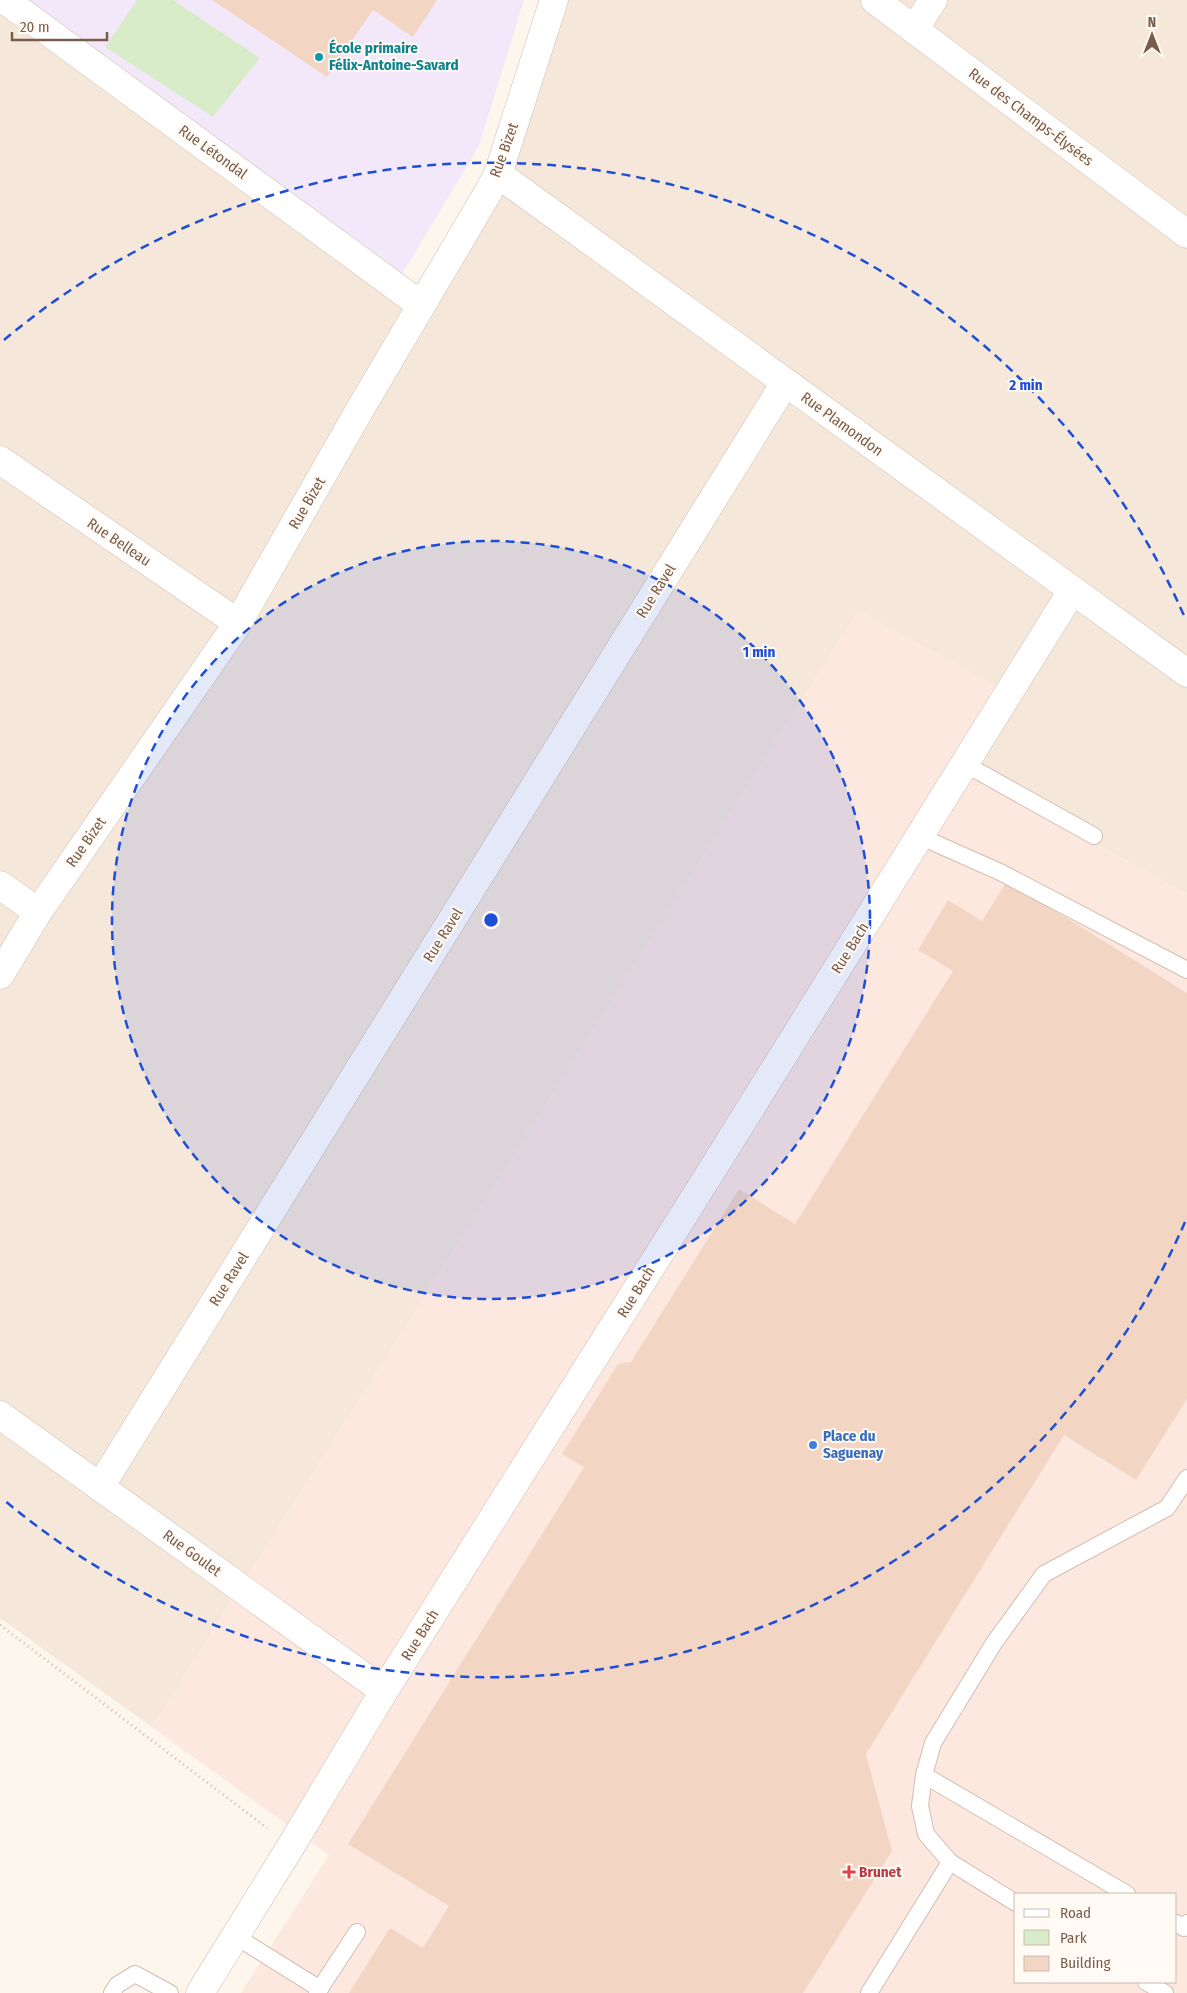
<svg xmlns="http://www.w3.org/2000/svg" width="1187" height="1993" viewBox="0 0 1187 1993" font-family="'Fira Sans Condensed',sans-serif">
	<rect width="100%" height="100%" fill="#fdf6ec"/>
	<!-- residential -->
	<path fill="#f5e8da" d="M0 0 421 305 490 189 554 0H1187V894L961 770 858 611 152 1727 0 1618Z"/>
	<!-- commercial -->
	<path fill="#fde8e0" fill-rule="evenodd" d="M858 610 1008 692 961 770 1187 894V1993H241L329 1855 152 1727ZM1016 1894H1176V1982H1016Z"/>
	<!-- education -->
	<path fill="#f3e8fa" d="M5 0H524L479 146 395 286Z"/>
	<!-- green -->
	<path fill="#d8ecc9" d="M137 0H173L260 58 213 117 105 47Z"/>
	<!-- building -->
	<g fill="#f3d5c3">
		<path d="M212 0H437L413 37 373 10 327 77Z"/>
		<path d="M1007 881 1187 993V1399L1136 1480 1064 1435 866 1754 892 1851 803 1993H349L390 1928 423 1948 449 1906 348 1844 584 1467 562 1454 618 1364 631 1362 739 1189 795 1224 953 971 918 950 948 900 982 921Z"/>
	</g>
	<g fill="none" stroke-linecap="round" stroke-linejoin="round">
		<!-- service casing -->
		<g stroke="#d1beb0" stroke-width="18">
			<g id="service">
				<path d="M965 764 1094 836"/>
				<path d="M919 836 1000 872 1187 970"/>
				<path d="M924 1775 1127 1894"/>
				<path d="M1016 1903 950 1862 926 1834 920 1806 924 1775 933 1743 994 1643 1044 1574 1167 1508 1187 1478"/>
				<path d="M1176 1923 1184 1928 1187 1923"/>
				<path d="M235 1936 320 1989"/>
				<path d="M1146 1982 1165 1993"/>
				<path d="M112 1993 117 1985 135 1974 170 1993"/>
				<path d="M317 1993 357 1932"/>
				<path d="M869 1993 950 1862"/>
			</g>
		</g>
		<!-- minor casing -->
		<g stroke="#d1beb0" stroke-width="29">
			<g id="minor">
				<path d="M5 0 421 305"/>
				<path d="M875 0 1187 234"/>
				<path d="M914 30 933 0"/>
				<path d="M498 174 1187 673"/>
				<path d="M0 460 238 623"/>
				<path d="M0 885 38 912"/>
				<path d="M0 975 38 912 238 623 362 406 490 189 498 174 554 0"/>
				<path d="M0 1415 384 1691"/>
				<path d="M100 1487 785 383"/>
				<path d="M200 1993 291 1846 384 1691 712 1170 1072 591"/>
			</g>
		</g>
		<!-- path -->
		<path stroke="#d9b8a5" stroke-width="3" stroke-dasharray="1 4" stroke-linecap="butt" d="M0 1625 267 1828"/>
		<!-- service -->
		<use href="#service" stroke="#fff" stroke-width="16"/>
		<!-- minor -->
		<use href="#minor" stroke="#fff" stroke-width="28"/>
	</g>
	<!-- distance rings -->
	<circle cx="491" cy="920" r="379" fill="#1d4ed8" fill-opacity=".12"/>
	<g fill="none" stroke="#1d4ed8" stroke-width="2.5" stroke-dasharray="9 6">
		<circle cx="491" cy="920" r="379"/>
		<path d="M1185 1222A757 757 0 0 1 4 1500M4 340A757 757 0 0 1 1185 618"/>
	</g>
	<!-- markers -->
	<circle fill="#0f9aa8" stroke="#fffaf3" stroke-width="2" cx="319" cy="57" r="5"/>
	<circle fill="#3f7fe0" stroke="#fffaf3" stroke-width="2" cx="813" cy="1445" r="5"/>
	<path fill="#e0444e" stroke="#fffaf3" stroke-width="2" d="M846.5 1864.5h5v5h5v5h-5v5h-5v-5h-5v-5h5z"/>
	<g text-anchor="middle" stroke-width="4" stroke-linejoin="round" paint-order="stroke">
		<!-- culture labels -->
		<g font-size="15" font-weight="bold" fill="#0d838f" stroke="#fffaf3" text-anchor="start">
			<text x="329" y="53">École primaire<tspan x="329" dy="17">Félix-Antoine-Savard</tspan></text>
		</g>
		<!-- street labels -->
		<g font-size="15" fill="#7a5c4d" stroke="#fffaf3">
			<text transform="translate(1031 117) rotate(37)" y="5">Rue des Champs-Élysées</text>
			<text transform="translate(504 150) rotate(-70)" y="5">Rue Bizet</text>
			<text transform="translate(213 152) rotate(36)" y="5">Rue Létondal</text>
			<text transform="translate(842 424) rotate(36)" y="5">Rue Plamondon</text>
			<text transform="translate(307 503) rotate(-60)" y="5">Rue Bizet</text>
			<text transform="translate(119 542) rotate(34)" y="5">Rue Belleau</text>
			<text transform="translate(656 591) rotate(-58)" y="5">Rue Ravel</text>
			<text transform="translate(86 842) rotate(-55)" y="5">Rue Bizet</text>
			<text transform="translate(443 935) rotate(-58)" y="5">Rue Ravel</text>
			<text transform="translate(850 948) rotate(-58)" y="5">Rue Bach</text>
			<text transform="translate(229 1279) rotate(-58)" y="5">Rue Ravel</text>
			<text transform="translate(636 1292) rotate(-58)" y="5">Rue Bach</text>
			<text transform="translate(192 1553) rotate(36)" y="5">Rue Goulet</text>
			<text transform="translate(420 1635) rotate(-58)" y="5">Rue Bach</text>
		</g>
		<!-- shop labels -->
		<g font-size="15" font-weight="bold" fill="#366cbe" stroke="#fffaf3" text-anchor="start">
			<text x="823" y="1441">Place du<tspan x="823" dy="17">Saguenay</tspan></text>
		</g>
		<!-- health labels -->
		<g font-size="15" font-weight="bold" fill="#be3a42" stroke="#fffaf3" text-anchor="start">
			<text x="859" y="1877">Brunet</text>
		</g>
	</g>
	<circle cx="491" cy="920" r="8" fill="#1d4ed8" stroke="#fffaf3" stroke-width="2.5"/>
	<g font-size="15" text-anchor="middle" font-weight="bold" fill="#1d4ed8" stroke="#fffaf3" stroke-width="4" stroke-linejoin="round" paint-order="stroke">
		<text x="1026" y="390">2 min</text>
		<text x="759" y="657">1 min</text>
	</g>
	<!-- legend -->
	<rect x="1014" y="1893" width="162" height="90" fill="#fffaf3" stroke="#cabbb1"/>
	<rect x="1024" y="1909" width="25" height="8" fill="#ffffff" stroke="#cabbb1"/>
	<text x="1060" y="1918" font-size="15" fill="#7a5c4d">Road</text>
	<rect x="1024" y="1930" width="25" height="15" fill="#d8ecc9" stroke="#cabbb1"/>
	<text x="1060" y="1943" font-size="15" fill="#7a5c4d">Park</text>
	<rect x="1024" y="1956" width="25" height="15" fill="#f3d5c3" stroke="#cabbb1"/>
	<text x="1060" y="1968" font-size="15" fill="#7a5c4d">Building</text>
	<!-- north arrow -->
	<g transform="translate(1152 35)" stroke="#fffaf3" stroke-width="4" paint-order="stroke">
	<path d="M0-4L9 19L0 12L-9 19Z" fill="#7a5c4d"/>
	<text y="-8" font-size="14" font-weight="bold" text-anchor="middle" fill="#7a5c4d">N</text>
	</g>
	<!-- scale -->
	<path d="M12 32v8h95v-8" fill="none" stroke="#7a5c4d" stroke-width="2.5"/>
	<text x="20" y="32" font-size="15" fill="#7a5c4d" stroke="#fffaf3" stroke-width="4" paint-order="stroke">20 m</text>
</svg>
